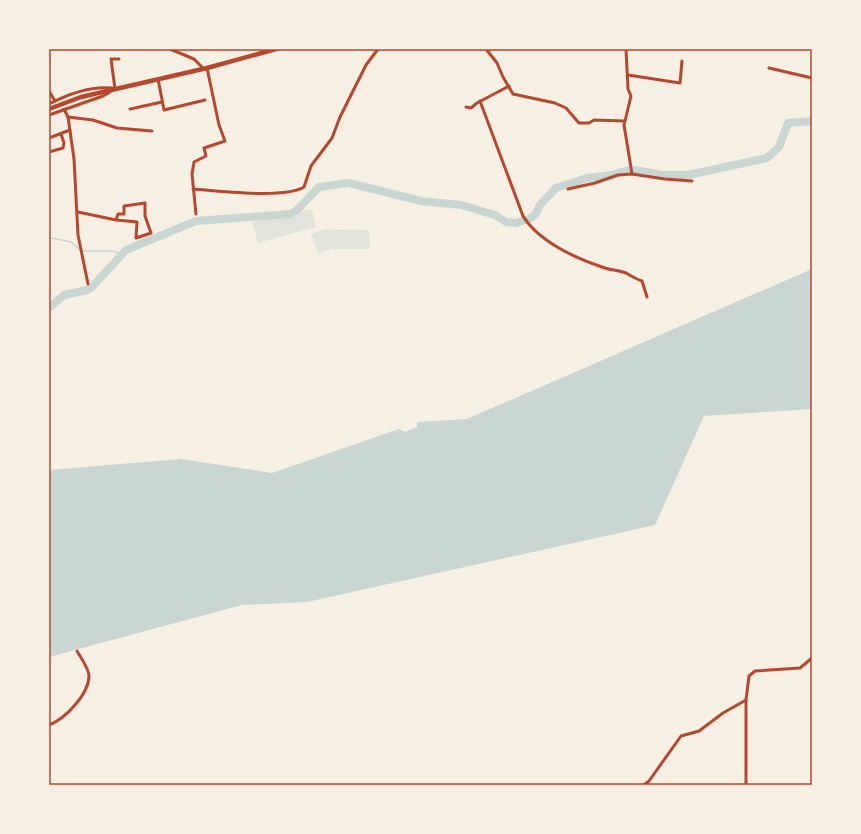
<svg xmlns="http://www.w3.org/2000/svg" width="861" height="834" viewBox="0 0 861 834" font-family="'Noto Serif',serif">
	<rect width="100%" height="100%" fill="#f6efe4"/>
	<!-- green -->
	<g fill="#e2e4dc">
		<path d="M305 210H312L316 227 258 243 252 221 296 216Z"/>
		<path d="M325 229 369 230 370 249H332L318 253 311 234Z"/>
	</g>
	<!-- water -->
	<path fill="#c9d6d2" d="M812 269V409L704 416 655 525 307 602 242 605 49 657V470L181 459 272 473 399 429 405 432 417 427V422L467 419Z"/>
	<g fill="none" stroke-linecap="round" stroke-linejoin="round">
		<!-- stream -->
		<path stroke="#c9d6d2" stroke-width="1.5" d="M52 238 71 242 81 251H112L122 254"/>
		<!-- river -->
		<path stroke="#c9d6d2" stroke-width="8" d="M49 308 64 295 87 290 92 287 126 250 196 221 290 214 296 211 319 187 349 183 421 201 461 205 495 215 506 222 516 223 529 219 535 215 540 205 556 188 587 178 612 175 625 171 635 170 662 175H688L767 158 779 147 788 123 812 121"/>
		<!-- minor -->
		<g stroke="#b5482f" stroke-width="3">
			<path d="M170 49 194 59 204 69"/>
			<path d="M486 49 497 63 503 77 513 94 555 103 566 108 579 123H589L594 120 624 121"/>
			<path d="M626 49 628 89 631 96 624 125 632 174"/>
			<path d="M769 68 812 78"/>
			<path d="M628 75 680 83 682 61"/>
			<path d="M158 79 164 110 205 100"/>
			<path d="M115 89 111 59H119"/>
			<path d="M49 91 55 101"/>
			<path d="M480 101 523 216C538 241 575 258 602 267 609 270 618 270 626 273 631 276 636 279 642 281L647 297"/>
			<path d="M49 104C68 94 91 86 112 88"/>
			<path d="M466 107 471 108 477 103 509 86"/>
			<path d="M64 109 68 117 74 159 78 235 88 284"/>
			<path d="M130 109 162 102"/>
			<path d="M49 115 103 96 110 92"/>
			<path d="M68 117 93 120 117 128 152 131"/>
			<path d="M49 138 70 130"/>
			<path d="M49 152 63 148 64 143 61 134"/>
			<path d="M193 189C217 191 285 199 304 187L311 166 332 138 340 117 366 65 378 49"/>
			<path d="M568 189 595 183 618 175 632 174 665 179 692 181"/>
			<path d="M78 212 116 220 118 214H124V206L145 203V216L151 233 136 238 137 222 116 220"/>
			<path d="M196 214 192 174 194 162 206 156 204 148 225 141 219 125 207 68"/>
			<path d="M49 725C65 719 89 694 89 676 89 669 81 658 77 651"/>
			<path d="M644 785 649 781 681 736 699 731 723 713 746 700"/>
			<path d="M746 785V700L749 676 755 671 800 668 812 658"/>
		</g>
		<!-- trunk -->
		<path stroke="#b5482f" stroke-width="4.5" d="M49 109 81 97 207 68 276 49"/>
	</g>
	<!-- border -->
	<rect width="861" height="834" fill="none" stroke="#f6efe4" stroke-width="100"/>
	<rect x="50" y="50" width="761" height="734" fill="none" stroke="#b5482f" stroke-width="1.5"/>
</svg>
